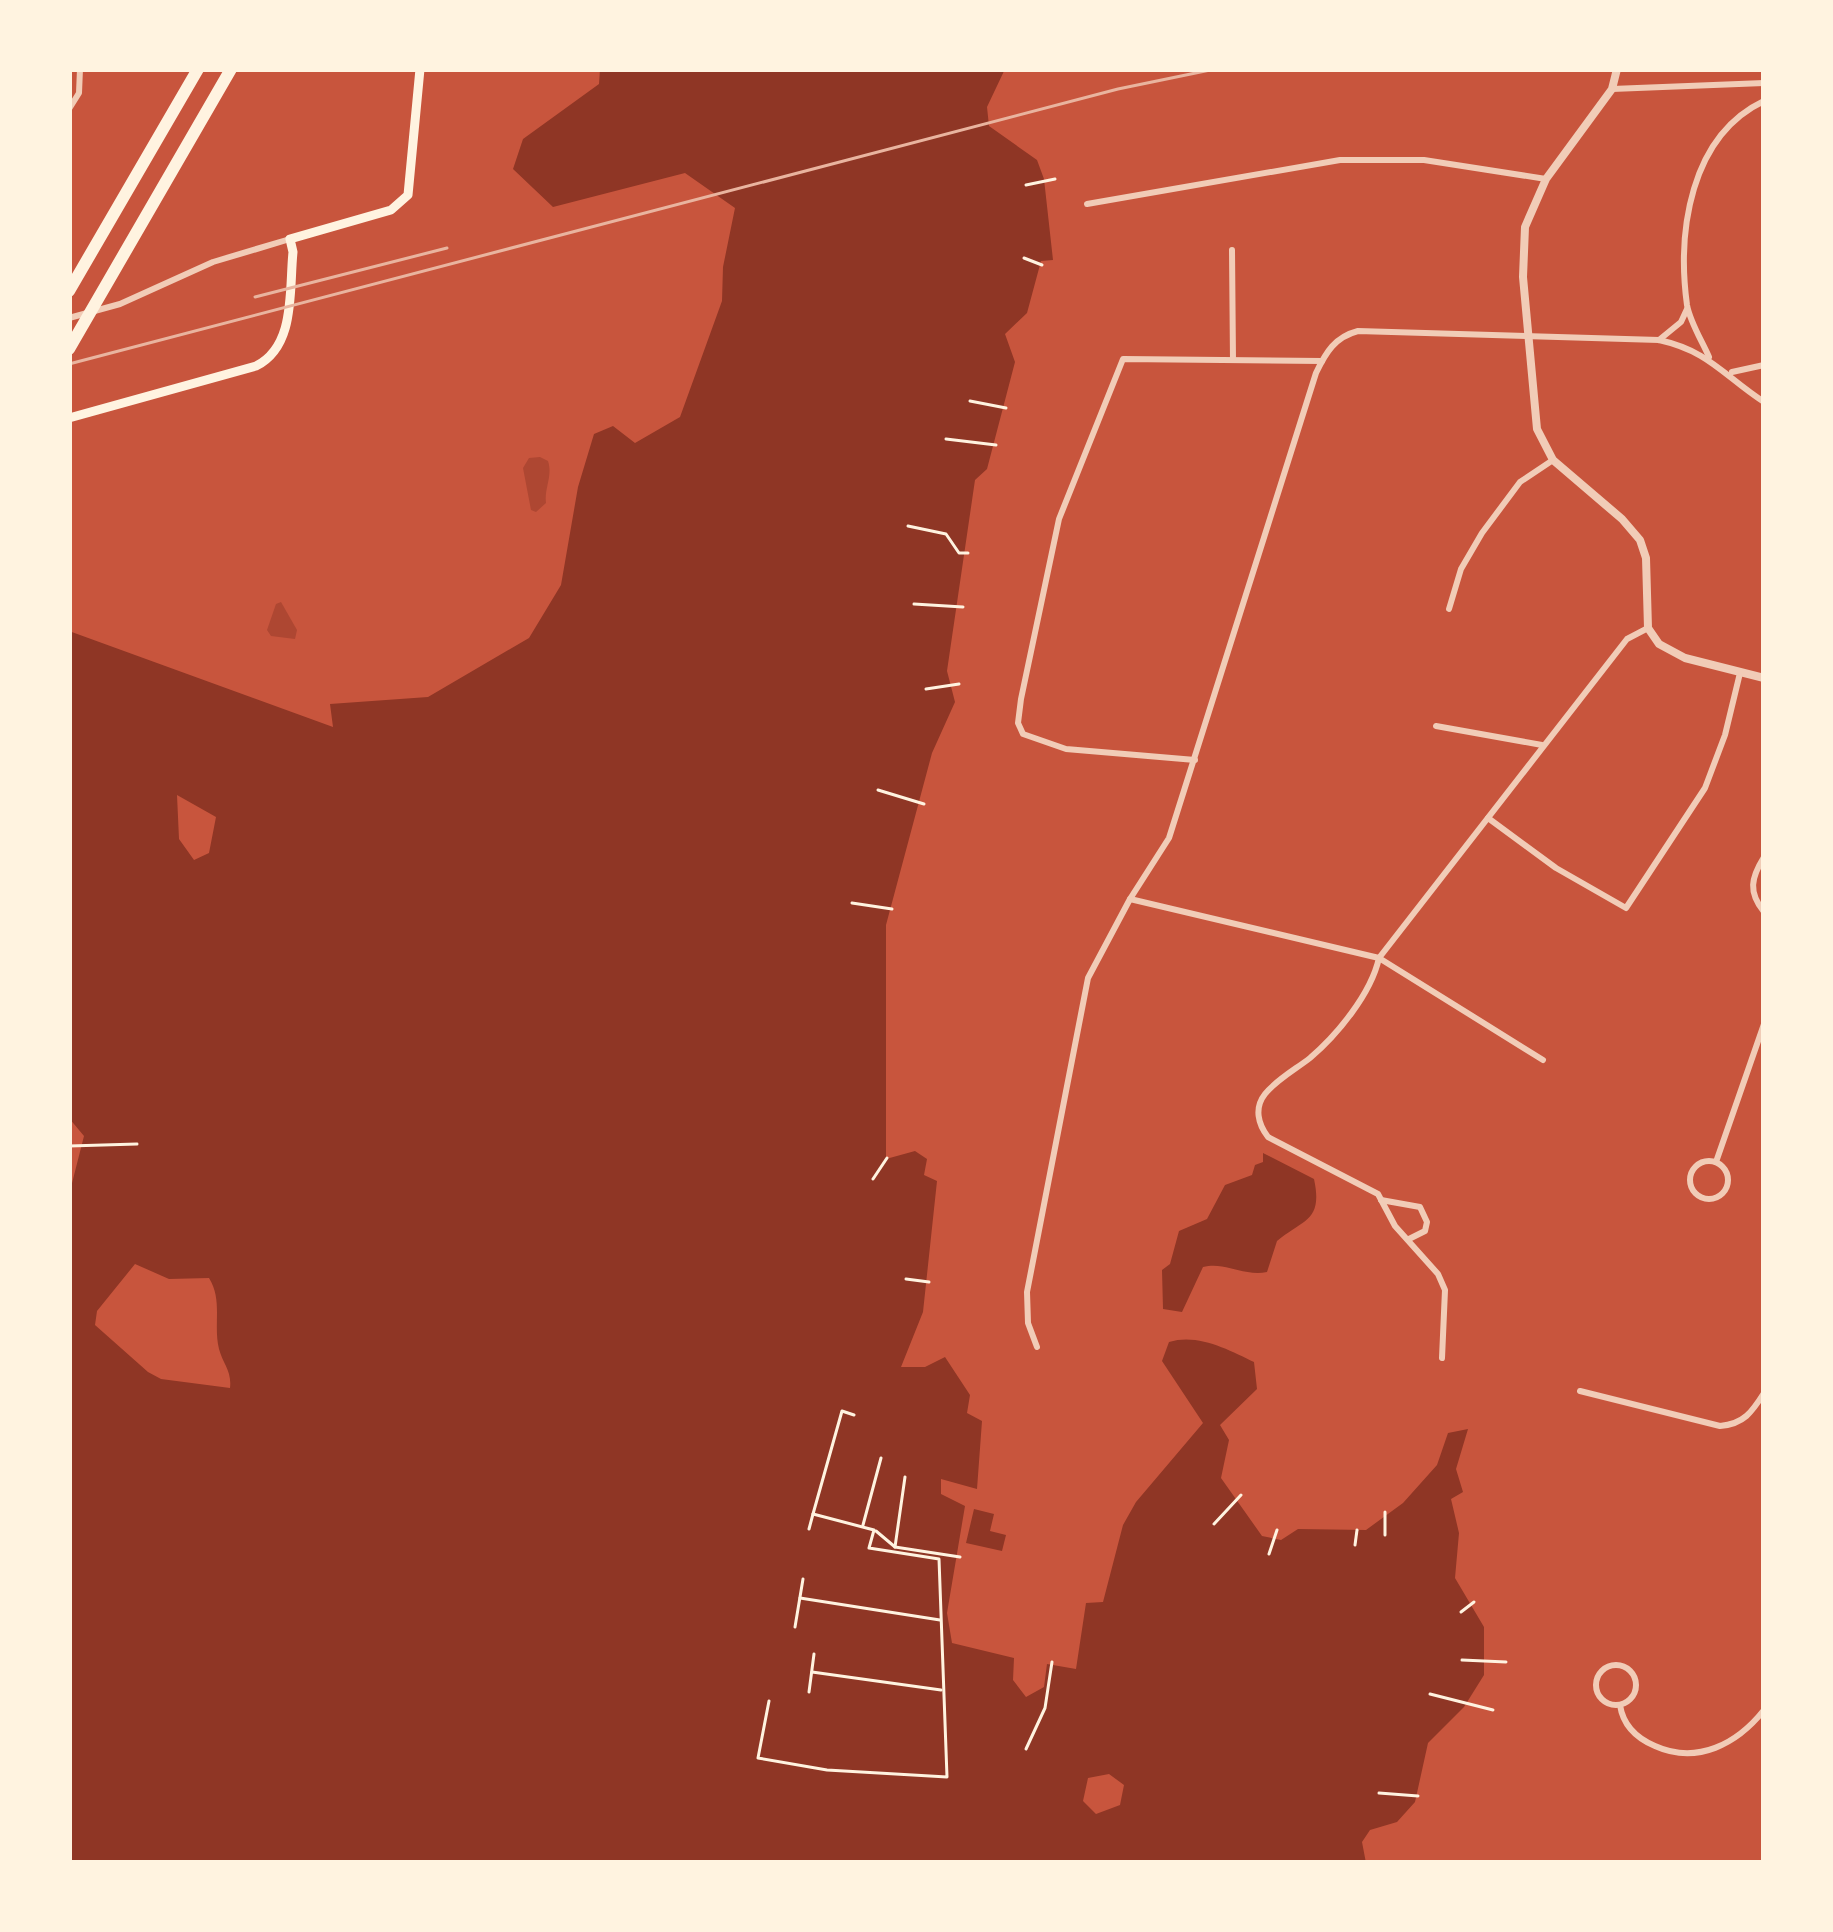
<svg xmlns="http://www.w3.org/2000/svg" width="1833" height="1932" viewBox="0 0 1833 1932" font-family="Quicksand,sans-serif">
	<rect width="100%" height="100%" fill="#c8553d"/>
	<!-- green -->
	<g fill="#ae4732">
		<path d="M540 457 548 461C553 476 544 488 546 503L536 512 531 510 523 468 529 458Z"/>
		<path d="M281 602 297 630 295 639 271 636 267 630 276 604Z"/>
	</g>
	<!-- water -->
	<g fill="#8f3625" fill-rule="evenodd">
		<path d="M600 69H1005L987 107 989 126 1037 160 1044 179 1053 260 1041 261 1027 313 1005 334 1015 362 987 469 975 480 947 671 955 702 932 753 886 925V1159L915 1151 927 1159 924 1175 937 1181 923 1312 901 1367H925L945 1357 970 1395 967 1413 982 1421 977 1489 941 1479V1494L965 1506 947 1613 952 1643 1014 1658 1013 1680 1026 1697 1044 1687 1047 1664 1076 1669 1086 1603 1103 1602 1123 1525 1136 1502 1203 1423 1162 1361 1169 1342C1198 1333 1229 1350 1254 1362L1257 1389 1220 1425 1229 1440 1221 1478 1262 1536 1281 1540 1298 1529 1366 1530 1403 1503 1437 1465 1448 1433 1468 1429 1456 1469 1463 1492 1451 1499 1459 1533 1455 1578 1484 1627V1675L1464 1707 1428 1743 1415 1802 1397 1822 1370 1830 1362 1842 1366 1863H69V1195L84 1136 69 1118V631L333 727 330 704 428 697 529 638 561 585 578 487 594 434 613 426 635 443 680 417 722 301 723 267 735 208 685 173 553 207 513 169 523 139 599 84ZM177 795 216 817 209 853 194 860 179 839ZM135 1264 169 1279 209 1278C223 1300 213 1325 219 1349 223 1364 232 1371 230 1388L161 1379 148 1372 95 1325 97 1311ZM1109 1774 1124 1785 1120 1805 1096 1814 1083 1801 1088 1778Z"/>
		<path d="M1263 1153 1314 1179C1323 1221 1304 1219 1277 1241L1267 1272C1244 1277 1225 1261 1203 1267L1182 1312 1163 1309 1162 1270 1170 1264 1179 1231 1207 1219 1225 1185 1252 1175 1255 1165 1263 1162Z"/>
		<path d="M974 1509 994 1514 990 1531 1006 1535 1002 1551 966 1543Z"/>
	</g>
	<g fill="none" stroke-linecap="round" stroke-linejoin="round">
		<!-- path -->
		<g stroke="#fff3e0" stroke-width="3">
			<path d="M1026 185 1055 179"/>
			<path d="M1024 258 1042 265"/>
			<path d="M970 401 1006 408"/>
			<path d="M946 439 996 445"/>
			<path d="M908 526 946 534 959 553H968"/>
			<path d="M914 604 963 607"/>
			<path d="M926 689 959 684"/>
			<path d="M878 790 924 804"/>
			<path d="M852 903 892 909"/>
			<path d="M69 1146 137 1144"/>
			<path d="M873 1179 887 1158"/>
			<path d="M906 1279 929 1282"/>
			<path d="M905 1477 895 1547 960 1557"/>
			<path d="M1385 1512V1535"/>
			<path d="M1214 1524 1241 1495"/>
			<path d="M863 1525 881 1458"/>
			<path d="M809 1529 813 1514"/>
			<path d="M876 1531 895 1547"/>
			<path d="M1355 1545 1357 1530"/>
			<path d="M1269 1554 1277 1530"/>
			<path d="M800 1598 940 1620"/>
			<path d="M1461 1612 1474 1602"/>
			<path d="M795 1627 803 1579"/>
			<path d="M1462 1660 1506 1662"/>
			<path d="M812 1672 941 1690"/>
			<path d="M809 1692 814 1654"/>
			<path d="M1430 1694 1493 1710"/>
			<path d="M769 1701 758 1758 827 1770 947 1777 939 1559 869 1548 874 1530 813 1514 842 1411 854 1415"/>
			<path d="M1026 1749 1045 1708 1052 1662"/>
			<path d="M1379 1793 1418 1796"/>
		</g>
		<!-- minor -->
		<g stroke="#f1ccb7" stroke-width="6">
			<path d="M1612 89 1764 83"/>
			<path d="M69 109 79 93 80 69"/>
			<path d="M1087 204 1340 160H1424L1546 179"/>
			<path d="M1232 250 1233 360"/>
			<path d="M69 318 120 304 213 262 290 239"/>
			<path d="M1659 340 1681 322 1687 309"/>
			<path d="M1709 357C1702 341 1690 322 1687 305 1677 232 1690 136 1764 101"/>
			<path d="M1732 372 1764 365"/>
			<path d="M1449 609 1461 569 1482 533 1520 482 1553 460"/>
			<path d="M1436 726 1542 745"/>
			<path d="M1195 760 1066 749 1023 734 1018 723 1021 699 1059 519 1123 359 1322 361"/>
			<path d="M1488 818 1556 868 1626 908 1705 788 1725 735 1740 673"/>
			<path d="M1764 857C1751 878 1748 892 1764 912"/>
			<path d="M1130 899 1379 958 1627 639 1648 628"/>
			<circle cx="1709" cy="1180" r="19"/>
			<path d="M1716 1162 1764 1024"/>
			<path d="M1381 1200 1420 1207 1427 1222 1425 1231 1409 1239"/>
			<path d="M1037 1347 1028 1323 1027 1292 1088 978 1130 899 1169 838 1316 373C1326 352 1335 337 1358 331L1659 340C1709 351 1724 376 1764 402"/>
			<path d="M1442 1358 1445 1290 1438 1274 1395 1226 1378 1194 1268 1137C1258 1124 1254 1108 1265 1094 1276 1080 1296 1069 1310 1058 1337 1035 1371 994 1379 958L1543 1060"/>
			<path d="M1580 1391 1720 1426C1744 1424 1752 1412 1764 1393"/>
			<circle cx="1616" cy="1685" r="20"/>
			<path d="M1620 1705C1623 1725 1636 1738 1655 1746 1697 1765 1737 1744 1764 1710"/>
		</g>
		<!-- tertiary -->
		<path stroke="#f1ccb7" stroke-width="8" d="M1617 69 1612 89 1546 179 1525 227 1523 277 1537 429 1553 460 1622 519 1640 540 1646 558 1648 628 1659 644 1685 658 1764 678"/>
		<!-- secondary -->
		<path stroke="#fff3e0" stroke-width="9" d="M69 418 256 366C296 346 289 290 293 252L290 239 391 210 408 195 420 69"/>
		<!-- motorway -->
		<g stroke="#fff3e0" stroke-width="12">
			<path d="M69 291 198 69"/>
			<path d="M69 349 231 69"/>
		</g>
		<!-- rail -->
		<g stroke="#e9b49f" stroke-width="3">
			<path d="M255 297 447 248"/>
			<path d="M69 364 1118 89 1215 69"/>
		</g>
	</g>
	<!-- border -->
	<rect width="1833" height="1932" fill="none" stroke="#fff3e0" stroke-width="144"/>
</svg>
